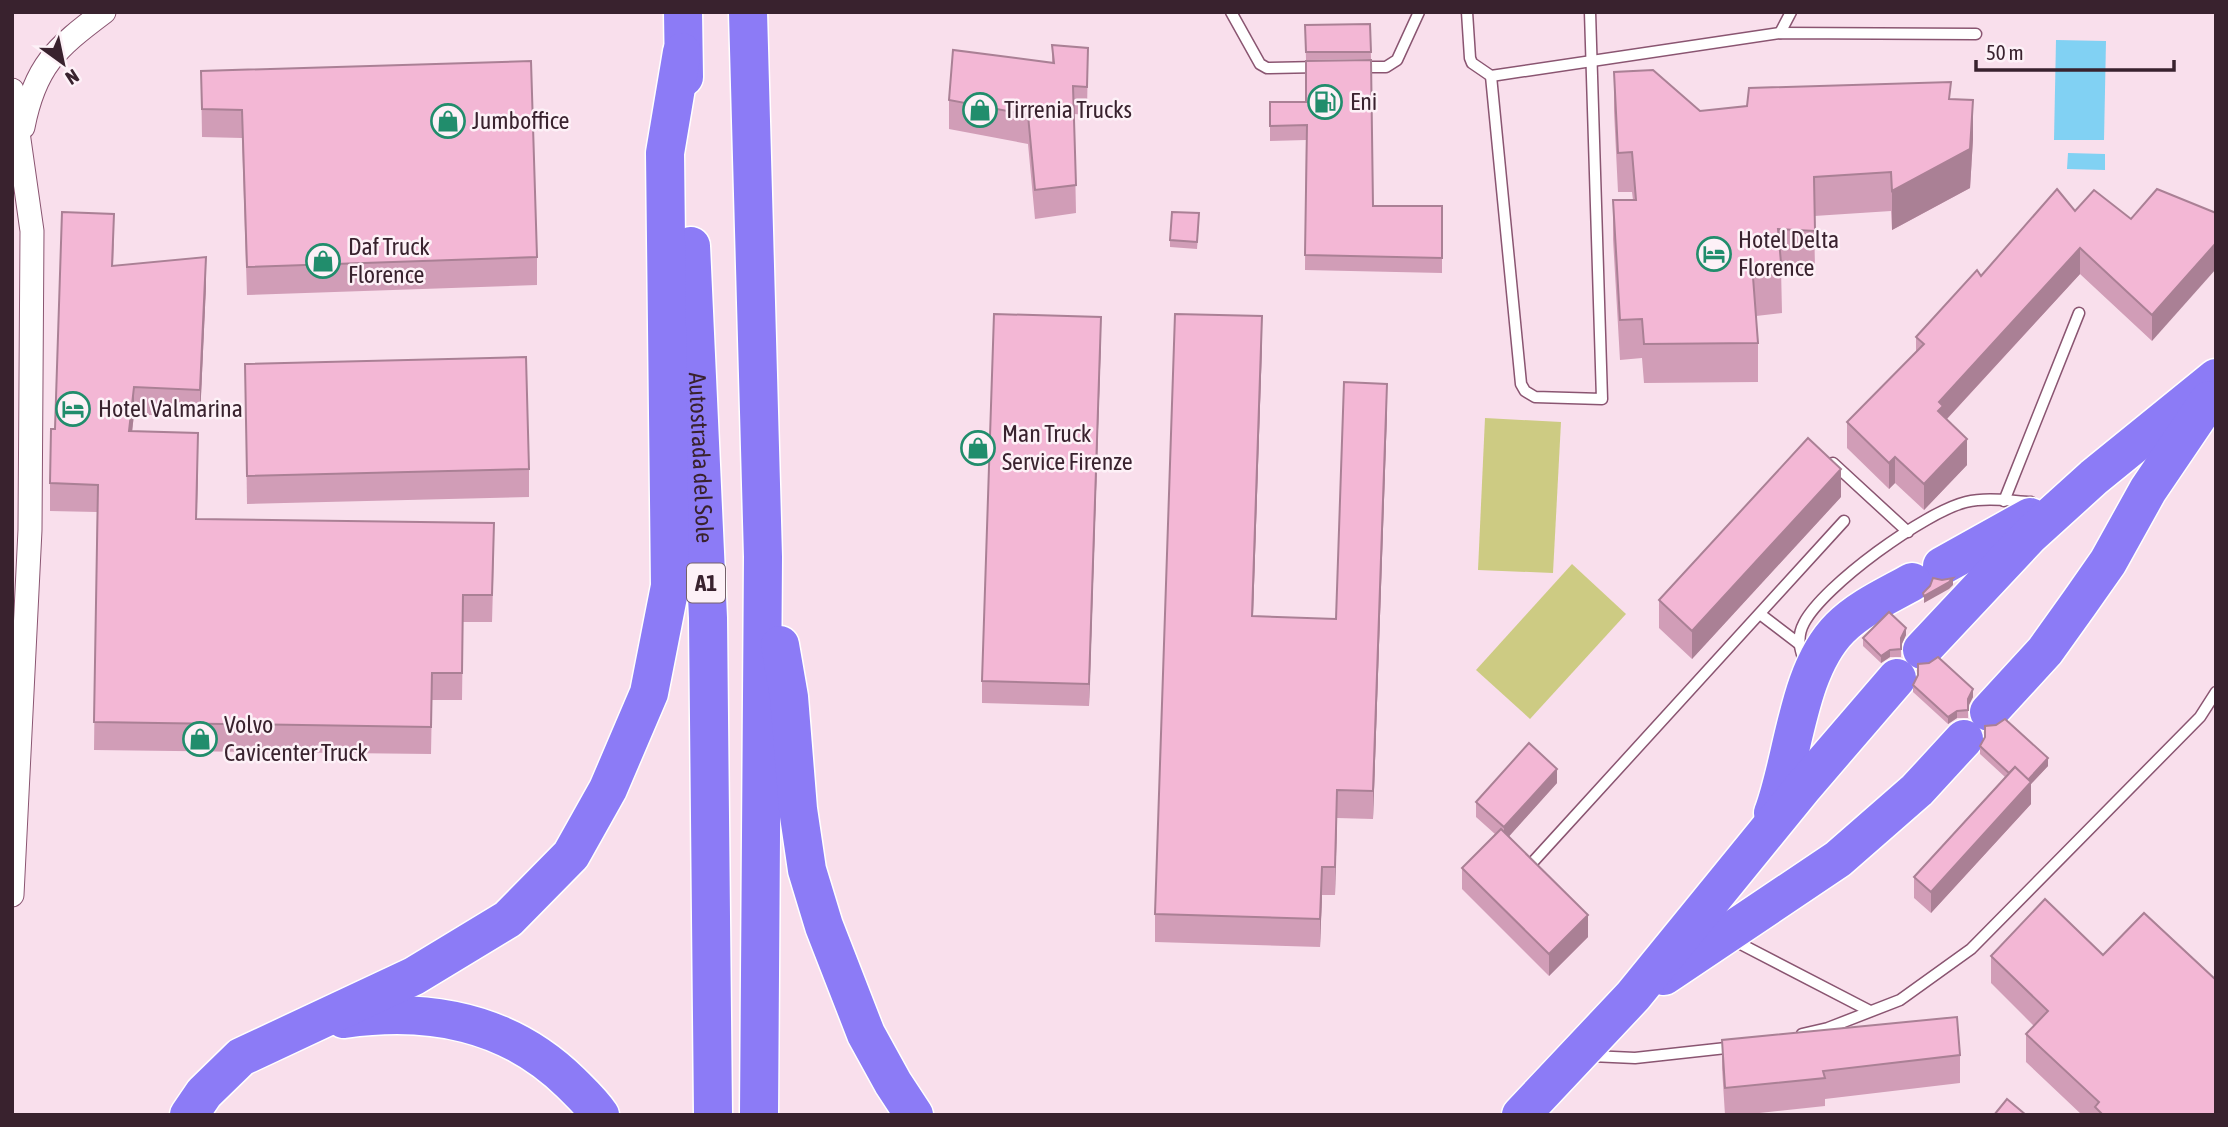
<svg xmlns="http://www.w3.org/2000/svg" width="2228" height="1127" viewBox="0 0 2228 1127" font-family="'Asap Condensed',sans-serif">
	<rect width="100%" height="100%" fill="#f9dfec"/>
	<!-- green -->
	<g fill="#cdcb83">
		<path d="M1485 418 1561 422 1553 573 1478 570Z"/>
		<path d="M1572 564 1626 614 1530 719 1476 670Z"/>
	</g>
	<!-- water -->
	<g fill="#81d1f3">
		<path d="M2056 40 2106 41 2104 140H2054Z"/>
		<path d="M2068 153 2105 154V170L2067 169Z"/>
	</g>
	<g fill="none" stroke-linecap="round" stroke-linejoin="round">
		<!-- service casing -->
		<g stroke="#8a5571" stroke-width="13">
			<g id="service">
				<path d="M1231 12 1260 64 1267 68 1319 67"/>
				<path d="M1467 12 1470 58 1472 63 1491 76 1780 33 1976 34"/>
				<path d="M1780 33 1791 12"/>
				<path d="M1360 67H1386L1397 60 1419 12"/>
				<path d="M1491 76 1521 384 1525 391 1535 397 1602 399 1590 12"/>
				<path d="M1833 463 1908 532"/>
				<path d="M2004 501 2079 313"/>
				<path d="M1760 614 1798 643"/>
				<path d="M1805 664C1800 649 1796 638 1804 623 1824 585 1925 512 1966 502 1987 497 2010 501 2031 502"/>
				<path d="M1532 863 1844 521"/>
				<path d="M1733 940 1870 1011"/>
				<path d="M1802 1034 1828 1028 1900 1000 1971 949 2200 717 2216 692"/>
				<path d="M1591 1056 1635 1058 1735 1047"/>
			</g>
		</g>
		<!-- minor casing -->
		<g stroke="#8a5571" stroke-width="25">
			<g id="minor">
				<path d="M12 90 32 231 30 530 12 895"/>
				<path d="M23 127C35 66 56 48 104 12"/>
			</g>
		</g>
		<!-- motorway casing -->
		<g stroke="#fff" stroke-width="41">
			<g id="motorway">
				<path d="M683 12 684 77"/>
				<path d="M748 12 763 557 759 1115"/>
				<path id="s1" d="M691 246 708 618 713 1115"/>
				<path d="M1942 566 2030 517"/>
				<path d="M780 645 789 697 798 809 807 870 824 926 866 1034 893 1083 914 1115"/>
				<path d="M1922 650 2029 536 2094 477 2216 378"/>
				<path d="M1989 712 2045 651 2080 602 2108 562 2148 490 2209 400"/>
				<path d="M1773 813C1794 757 1797 671 1840 628 1860 608 1887 596 1912 582"/>
				<path d="M1664 976 1838 859 1917 790 1964 739"/>
				<path d="M344 1019C429 1007 508 1021 571 1083 581 1093 592 1103 600 1115"/>
				<path d="M189 1115 204 1093 241 1057 414 976 508 919 571 855 608 789 649 693 670 586 665 153 682 52"/>
				<path d="M1521 1115 1633 996 1804 786 1897 678"/>
			</g>
		</g>
		<!-- service -->
		<use href="#service" stroke="#fff" stroke-width="10"/>
		<!-- minor -->
		<use href="#minor" stroke="#fff" stroke-width="23"/>
		<!-- motorway -->
		<use href="#motorway" stroke="#8c7bf6" stroke-width="38"/>
	</g>
	<!-- wall -->
	<g fill="#d19db7">
		<path d="M1370 24 1371 59 1306 60 1305 25Z"/>
		<path d="M1052 45 1088 48 1087 115 1074 114 1076 213 1035 219 1028 144 949 129V100L1052 63Z"/>
		<path d="M201 71 537 257V285L247 295 242 138 202 137Z"/>
		<path d="M1614 72 1700 111 1951 99 1973 139 1970 188 1892 230 1891 211 1814 216 1815 270 1781 268 1782 313 1756 316 1758 343V382L1644 383 1642 358 1620 360 1613 239V200H1633L1632 192H1618L1614 111Z"/>
		<path d="M1270 102H1306L1373 206H1442V273L1305 270 1306 140 1270 141Z"/>
		<path d="M2157 189 2152 341 2080 274 1947 419 1967 465 1924 510 1895 483 1889 489 1847 448V422L1916 352V337L1981 276 2075 211 2131 219Z"/>
		<path d="M1199 221 1197 249 1170 247V240Z"/>
		<path d="M114 241 113 266 206 285 200 418 134 414 132 432 198 461 197 519 494 550 492 622H463L462 700H432L431 754 94 750 97 512 50 511V483Z"/>
		<path d="M1101 339 1089 706 982 703V681Z"/>
		<path d="M1262 345 1253 616 1336 619 1387 412 1373 819 1337 818 1335 895H1322L1320 947 1155 942V914Z"/>
		<path d="M245 364 529 469V497L247 504Z"/>
		<path d="M1841 497 1692 659 1659 628V600Z"/>
		<path d="M1906 635 1901 645V657H1890L1881 663 1863 646V638Z"/>
		<path d="M1913 685 1973 697 1968 706V718H1957L1948 724 1913 692Z"/>
		<path d="M1980 746 2048 766 2031 784V804L1931 913 1914 898V877L2005 777 1980 754Z"/>
		<path d="M1557 783 1509 836 1588 937 1549 976 1462 889V868L1495 834 1476 817V802Z"/>
		<path d="M1991 956 2216 1115H2082L2026 1062V1034L2034 1026 1991 983Z"/>
		<path d="M1722 1040 1960 1055V1083L1825 1099V1106L1741 1115H1725L1722 1068Z"/>
	</g>
	<!-- shaded-wall -->
	<g fill="#aa8095">
		<path d="M1973 100V139L1970 188 1892 230V191Z"/>
		<path d="M2216 243V269L2152 341V315Z"/>
		<path d="M2080 248V274L1943 423 1938 437 1939 402Z"/>
		<path d="M206 257V285L200 418V390Z"/>
		<path d="M1262 316V345L1252 644V616Z"/>
		<path d="M1101 317V339L1089 706V684Z"/>
		<path d="M1387 384V412L1373 819V791Z"/>
		<path d="M134 387V414L129 459V431Z"/>
		<path d="M198 433V461L196 546V519Z"/>
		<path d="M1967 439V465L1924 510V484Z"/>
		<path d="M1895 457V483L1889 489V463Z"/>
		<path d="M1841 469V497L1692 659V631Z"/>
		<path d="M1953 578V585L1949 589 1924 603V596Z"/>
		<path d="M1906 628V635L1901 646V638Z"/>
		<path d="M1890 650V657L1881 663V656Z"/>
		<path d="M1973 689V697L1968 707V699Z"/>
		<path d="M1957 711V718L1948 724V717Z"/>
		<path d="M2048 758V766L2031 784V804L1931 913V892Z"/>
		<path d="M1557 769V783L1504 842V827Z"/>
		<path d="M1337 790V818L1335 895V867Z"/>
		<path d="M1322 867V895L1320 947V919Z"/>
		<path d="M1588 915V937L1549 976V954Z"/>
	</g>
	<!-- building -->
	<g fill="#f3b7d5" stroke="#aa8095" stroke-width="2">
		<path d="M1370 24 1371 52H1306L1305 25Z"/>
		<path d="M1052 45 1088 48 1087 87 1073 86 1076 185 1035 190 1028 115 949 100 953 50 1054 63Z"/>
		<path d="M1371 60 1373 206H1442V258L1305 255 1307 125 1270 126V102H1306V61Z"/>
		<path d="M531 61 537 257 247 267 242 110 202 109 201 71Z"/>
		<path d="M1653 70 1700 111 1747 106 1749 88 1951 82 1949 99 1973 100 1970 149 1892 191 1891 172 1814 177 1815 231 1778 229 1782 274 1753 277 1758 343 1644 344 1642 319 1620 320 1613 200H1636L1632 152 1618 153 1614 72Z"/>
		<path d="M2057 189 2075 211 2094 190 2131 219 2157 189 2216 213V243L2152 315 2080 248 1939 402 1943 406 1938 411 1967 439 1924 484 1895 457 1889 463 1847 422 1924 344 1916 337 1977 270 1981 276Z"/>
		<path d="M62 212 114 214 112 266 206 257 200 390 134 387 129 431 198 433 196 519 494 523 492 595H463L462 673H432L431 727 94 722 98 485 50 483 51 429H55Z"/>
		<path d="M1172 212 1199 213 1197 242 1170 240Z"/>
		<path d="M994 314 1101 317 1089 684 982 681Z"/>
		<path d="M1175 314 1262 316 1252 616 1336 619 1344 382 1387 384 1373 791 1337 790 1335 867H1322L1320 919 1155 914Z"/>
		<path d="M526 357 529 469 247 476 245 364Z"/>
		<path d="M1808 438 1841 469 1692 631 1659 600Z"/>
		<path d="M1933 578 1942 580 1953 578 1949 582 1924 596 1923 593 1930 586Z"/>
		<path d="M1889 612 1906 628 1901 638V649L1890 650 1881 656 1863 638Z"/>
		<path d="M1938 657 1973 689 1968 699V710L1957 711 1948 717 1913 685 1918 675V664L1929 663Z"/>
		<path d="M2005 719 2048 758 2028 780 2015 767 2009 773 1980 746 1985 737V726L1996 725Z"/>
		<path d="M1529 743 1557 769 1504 827 1476 802Z"/>
		<path d="M2015 767 2031 782 1931 892 1914 877Z"/>
		<path d="M1501 829 1588 915 1549 954 1462 868Z"/>
		<path d="M2045 899 2103 955 2144 913 2216 980V1115H2103L2095 1107 2099 1102 2026 1034 2048 1011 1991 956Z"/>
		<path d="M1957 1017 1960 1055 1823 1071 1825 1078 1725 1088 1722 1040Z"/>
		<path d="M2007 1099 2026 1115H1994Z"/>
	</g>
	<!-- icons -->
	<defs>
		<g id="fuel-ring" transform="scale(1.75)"><circle r="9.5" fill="#fdf1f7" stroke="#218d6c" stroke-width="1.5"/><path d="M-5.5-6h7V0h2V4h1.3V-2.5L3-4.5l.8-.8L6-3V5H2.5V1h-1V6h-7ZM-4.2-4.7v3.2H.2V-4.7Z" fill="#218d6c"/></g>
		<g id="shop-ring" transform="scale(1.75)"><circle r="9.5" fill="#fdf1f7" stroke="#218d6c" stroke-width="1.5"/><path d="M-5-2.5h2.3a2.7 3.5 0 0 1 5.4 0H5L5.5 6h-11ZM-1.5-2.5h3a1.5 2.3 0 0 0-3 0Z" fill="#218d6c"/></g>
		<g id="hotel-ring" transform="scale(1.75)"><circle r="9.5" fill="#fdf1f7" stroke="#218d6c" stroke-width="1.5"/><path d="M-6-4.5h1.5V1H6V5H4.5V3h-9V5H-6ZM-4 0a1.8 1.8 0 1 1 3.6 0ZM.5 0V-2.5h3Q6-2.5 6 0Z" fill="#218d6c"/></g>
	</defs>
	<g fill-rule="evenodd">
		<use href="#fuel-ring" x="1325" y="102"/>
		<use href="#shop-ring" x="980" y="110"/>
		<use href="#shop-ring" x="448" y="121"/>
		<use href="#hotel-ring" x="1714" y="254"/>
		<use href="#shop-ring" x="323" y="261"/>
		<use href="#hotel-ring" x="73" y="409"/>
		<use href="#shop-ring" x="978" y="448"/>
		<use href="#shop-ring" x="200" y="739"/>
	</g>
	<g text-anchor="middle" stroke-width="5" stroke-linejoin="round" paint-order="stroke">
		<!-- shield labels -->
		<rect fill="#fdf1f7" stroke="#74606a" stroke-width="2" x="687" y="563.5" width="38" height="39" rx="5"/>
		<g font-size="23" font-weight="bold" fill="#39222e">
			<text x="706" y="591">A1</text>
		</g>
		<!-- poi labels -->
		<g font-size="24" fill="#39222e" stroke="#fdf1f7" text-anchor="start">
			<text x="1350" y="110">Eni</text>
			<text x="1004" y="118">Tirrenia Trucks</text>
			<text x="472" y="129">Jumboffice</text>
			<text x="1738" y="248">Hotel Delta<tspan x="1738" dy="28">Florence</tspan></text>
			<text x="348" y="255">Daf Truck<tspan x="348" dy="28">Florence</tspan></text>
			<text x="98" y="417">Hotel Valmarina</text>
			<text x="1002" y="442">Man Truck<tspan x="1002" dy="28">Service Firenze</tspan></text>
			<text x="224" y="733">Volvo<tspan x="224" dy="28">Cavicenter Truck</tspan></text>
		</g>
		<!-- street labels -->
		<g font-size="24" fill="#39222e" stroke="#fdf1f7">
			<text dy="8" stroke="none"><textPath href="#s1" startOffset="212">Autostrada del Sole</textPath></text>
		</g>
	</g>
	<!-- border -->
	<rect width="2228" height="1127" fill="none" stroke="#39222e" stroke-width="28"/>
	<!-- north arrow -->
	<g transform="translate(63 63) rotate(147)" stroke="#fdf1f7" stroke-width="5" paint-order="stroke">
	<path d="M0-5L12 26L0 18L-12 26Z" fill="#39222e"/>
	<text y="-10" font-size="19" font-weight="bold" text-anchor="middle" fill="#39222e">N</text>
	</g>
	<!-- scale -->
	<path d="M1976 60v10h198v-10" fill="none" stroke="#39222e" stroke-width="3.5"/>
	<text x="1986" y="60" font-size="21" fill="#39222e" stroke="#fdf1f7" stroke-width="5" paint-order="stroke">50 m</text>
</svg>
